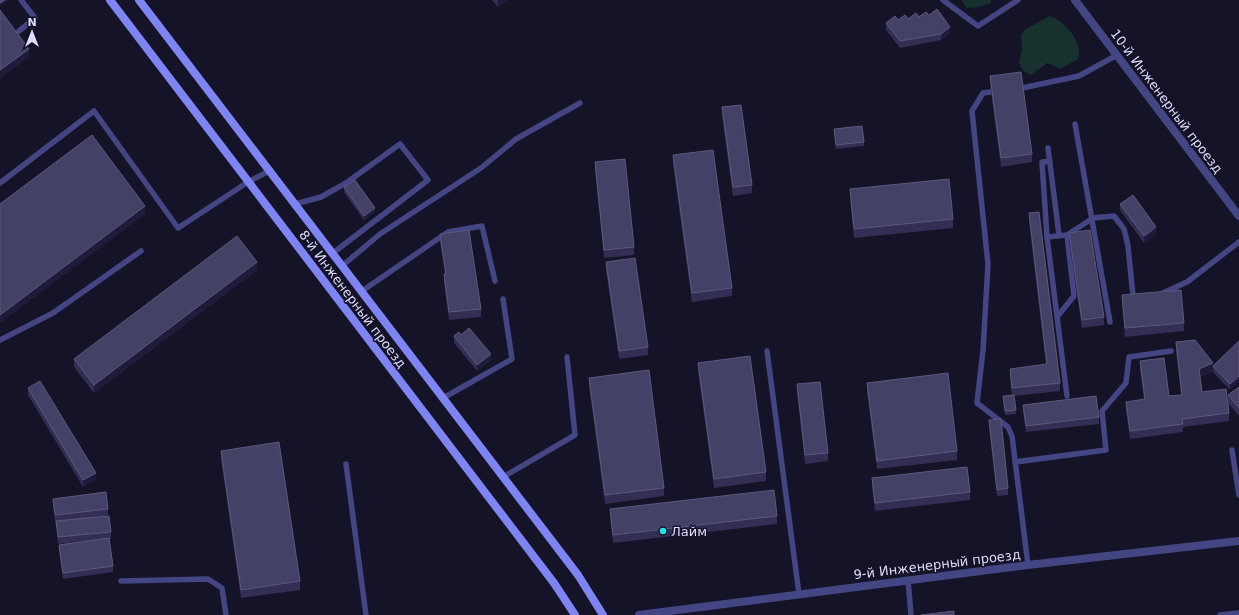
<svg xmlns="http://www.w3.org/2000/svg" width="1239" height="615" viewBox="0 0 1239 615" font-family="'DejaVu Sans',sans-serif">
	<rect width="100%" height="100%" fill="#151328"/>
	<!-- green -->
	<g fill="#17312e">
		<path d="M962 0H991V3L979 7 966 8Z"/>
		<path d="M1050 16C1065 22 1084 42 1078 59L1060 69 1047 63 1031 75 1023 71 1019 63 1022 49 1021 36 1024 30Z"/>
	</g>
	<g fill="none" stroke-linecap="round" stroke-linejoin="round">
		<!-- lane -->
		<g stroke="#434682" stroke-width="5.5">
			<path d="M943 0 978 26 1018 0"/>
			<path d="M19 31 35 18 21 0"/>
			<path d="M1022 88 1079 76 1117 55"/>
			<path d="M991 92 983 93 972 111 988 264 983 350 977 403 1008 427 1012 436 1028 565"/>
			<path d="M1075 124 1110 322"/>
			<path d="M1048 148 1059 235"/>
			<path d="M1050 161 1042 162 1047 237 1067 396"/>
			<path d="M0 183 94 111 178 228 248 182 269 171"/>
			<path d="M295 204 321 197 346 183 400 144 428 180 333 253"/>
			<path d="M1047 237 1067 235 1093 218 1114 216 1124 229 1128 246 1133 296 1137 297"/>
			<path d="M342 266 380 234 481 168 516 139 580 103"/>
			<path d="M362 291 448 232 482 226 495 281"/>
			<path d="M1163 293 1187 282 1239 242"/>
			<path d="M1057 317 1074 296 1067 235"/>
			<path d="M0 340 53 313 141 251"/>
			<path d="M767 351 799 594"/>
			<path d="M443 398 512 359 503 299"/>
			<path d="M1232 450 1239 495"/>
			<path d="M1015 462 1106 450 1102 411 1126 383 1129 357 1171 351"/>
			<path d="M346 464 366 615"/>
			<path d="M503 477 575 435 567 357"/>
			<path d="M908 580 911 615"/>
			<path d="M121 581 208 579 222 588 226 615"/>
			<path d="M1220 615 1239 613"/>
		</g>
		<!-- street -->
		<g stroke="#434682" stroke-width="8">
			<path d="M1075 0 1239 216"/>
			<path d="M639 615 1028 565 1239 541"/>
		</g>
		<!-- secondary -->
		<g stroke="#7e85f2" stroke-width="8">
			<path d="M110 0 554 583 575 615"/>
			<path d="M139 0 578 575 603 615"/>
		</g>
	</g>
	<!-- wall -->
	<g fill="#322e54">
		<path d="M492 0H507L498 7Z"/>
		<path d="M929 15 950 33 941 40 900 48 886 30V23Z"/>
		<path d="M990 76 1032 154V162L1001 167 990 84Z"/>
		<path d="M722 107 752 185V193L733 196 722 116Z"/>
		<path d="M834 129 864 142V146L836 149Z"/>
		<path d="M673 155 732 288V296L692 302 673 164Z"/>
		<path d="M595 162 634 247V255L604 258 595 170Z"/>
		<path d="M344 187 375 212 364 220 344 192Z"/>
		<path d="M850 189 953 219V228L854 238 850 197Z"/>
		<path d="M1120 204 1156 234 1144 243 1120 210Z"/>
		<path d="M1029 213 1060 383V391L1014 396 1016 414 1005 415 1003 396H1012L1010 377V369L1046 365 1029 221Z"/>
		<path d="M1069 233 1104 317V325L1082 328 1069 242Z"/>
		<path d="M440 234 481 309V317L449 320 444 282V274H445L440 242Z"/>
		<path d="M606 262 648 347V355L619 359 606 270Z"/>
		<path d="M257 270 94 393 74 367V359Z"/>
		<path d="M1122 295 1184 323V331L1125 337 1122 303Z"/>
		<path d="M461 335 491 360 477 371 454 343V336Z"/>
		<path d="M1239 341 1230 390 1213 372V366Z"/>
		<path d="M1176 342 1213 371 1200 377 1202 392 1229 413V421L1183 427V432L1130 439 1126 410V402L1144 400 1140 369V361L1169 396 1181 395 1176 351Z"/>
		<path d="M698 363 766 472V481L714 488 698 371Z"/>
		<path d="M589 378 664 488V496L605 504 589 386Z"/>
		<path d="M867 383 957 451V460L877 469 867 392Z"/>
		<path d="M797 384 828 453V461L805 464 797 392Z"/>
		<path d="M1239 387V416L1228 403V395Z"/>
		<path d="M28 388 96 479 83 487 28 395Z"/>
		<path d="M1023 405 1099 417V424L1026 432 1023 411Z"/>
		<path d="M989 420 1008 488V495L997 496 989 427Z"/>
		<path d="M221 451 300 581V590L241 598 221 459Z"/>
		<path d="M872 478 970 492V500L875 511 872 486Z"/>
		<path d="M53 499 108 509V515L89 518 111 532V539H109L113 566V572L63 579 59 551V545L85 541 58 544 56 521 55 522 53 505Z"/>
		<path d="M610 509 777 516V524L613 543 610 518Z"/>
	</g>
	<!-- shaded-wall -->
	<g fill="#1f1b3b">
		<path d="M5 0H8L0 6V3Z"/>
		<path d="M498 0H507L498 7Z"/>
		<path d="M950 27V33L941 40V34Z"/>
		<path d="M29 49V57L0 79V70Z"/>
		<path d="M145 206V214L0 323V315Z"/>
		<path d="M375 208V212L364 220V216Z"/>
		<path d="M1156 227V234L1144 243V236Z"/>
		<path d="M257 262V270L94 393V385Z"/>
		<path d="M491 354V360L477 371V365Z"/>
		<path d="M1213 363V371L1199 377V369Z"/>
		<path d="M1239 376V382L1230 390V384Z"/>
		<path d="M96 473V479L83 487V480Z"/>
	</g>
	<!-- building -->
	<g fill="#444166" stroke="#5c597d">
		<path d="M0 0H5L0 3Z"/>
		<path d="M937 9 950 27 941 34 900 41 886 23 895 16 898 20 905 15 908 19 916 13 919 17 926 12 929 15Z"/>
		<path d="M0 10 29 49 0 70Z"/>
		<path d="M1021 72 1032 154 1001 158 990 76Z"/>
		<path d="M741 105 752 185 733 187 722 107Z"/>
		<path d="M862 126 864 142 836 145 834 129Z"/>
		<path d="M92 135 145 206 0 315V204Z"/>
		<path d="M713 150 732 288 692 293 673 155Z"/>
		<path d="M625 159 634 247 604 250 595 162Z"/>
		<path d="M949 179 953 219 854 229 850 189Z"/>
		<path d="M355 180 375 208 364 216 344 187Z"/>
		<path d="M1133 195 1156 227 1144 236 1120 204Z"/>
		<path d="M1039 212 1060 383 1012 388 1010 369 1047 364 1029 213Z"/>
		<path d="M469 230 481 309 449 312 444 274H446L440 234Z"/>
		<path d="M1090 230 1104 317 1082 320 1069 233Z"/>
		<path d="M237 236 257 262 94 385 74 359Z"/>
		<path d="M635 258 648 347 619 351 606 262Z"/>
		<path d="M1181 290 1184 323 1125 328 1122 295Z"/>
		<path d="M469 328 491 354 477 365 454 336 459 332 461 335Z"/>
		<path d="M1195 340 1213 363 1199 369 1202 392 1226 389 1229 413 1182 419 1183 424 1130 431 1126 402 1145 399 1140 361 1164 358 1169 396 1182 395 1176 342Z"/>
		<path d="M1239 341V376L1230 384 1213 366Z"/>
		<path d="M750 356 766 472 714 479 698 363Z"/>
		<path d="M649 370 664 488 605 495 589 378Z"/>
		<path d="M948 373 957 451 877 461 867 383Z"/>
		<path d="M40 381 96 473 83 480 28 388Z"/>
		<path d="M820 382 828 453 805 455 797 384Z"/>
		<path d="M1239 387V408L1228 395Z"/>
		<path d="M1014 395 1016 410 1005 411 1003 396Z"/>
		<path d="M1096 396 1099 417 1026 426 1023 405Z"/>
		<path d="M1001 419 1008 488 997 490 989 420Z"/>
		<path d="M279 442 300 581 241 590 221 451Z"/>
		<path d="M967 467 970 492 875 503 872 478Z"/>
		<path d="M774 490 777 516 613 535 610 509Z"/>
		<path d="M106 492 108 509 55 515 53 499Z"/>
		<path d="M109 516 111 532 58 537 56 521Z"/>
		<path d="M109 538 113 566 63 573 59 545Z"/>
		<path d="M954 611V615H921Z"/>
	</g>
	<!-- markers -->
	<circle fill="#1de5e8" stroke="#151328" stroke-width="1.5" cx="663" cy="531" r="4"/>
	<g text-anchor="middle" stroke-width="3" stroke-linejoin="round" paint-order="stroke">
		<!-- street labels -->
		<g font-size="13" fill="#deddfc" stroke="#151328">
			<text transform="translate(1167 101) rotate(53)" y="5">10-й Инженерный проезд</text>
			<text transform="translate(353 299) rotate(53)" y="5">8-й Инженерный проезд</text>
			<text transform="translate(937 564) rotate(-7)" y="5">9-й Инженерный проезд</text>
		</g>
		<!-- poi labels -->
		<g font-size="13" fill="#deddfc" stroke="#151328" text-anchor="start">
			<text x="671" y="536">Лайм</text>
		</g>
	</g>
	<!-- north arrow -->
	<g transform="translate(32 32)" stroke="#151328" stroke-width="3" paint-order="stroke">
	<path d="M0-3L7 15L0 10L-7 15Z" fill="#deddfc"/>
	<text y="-6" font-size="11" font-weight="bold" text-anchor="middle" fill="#deddfc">N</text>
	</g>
</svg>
